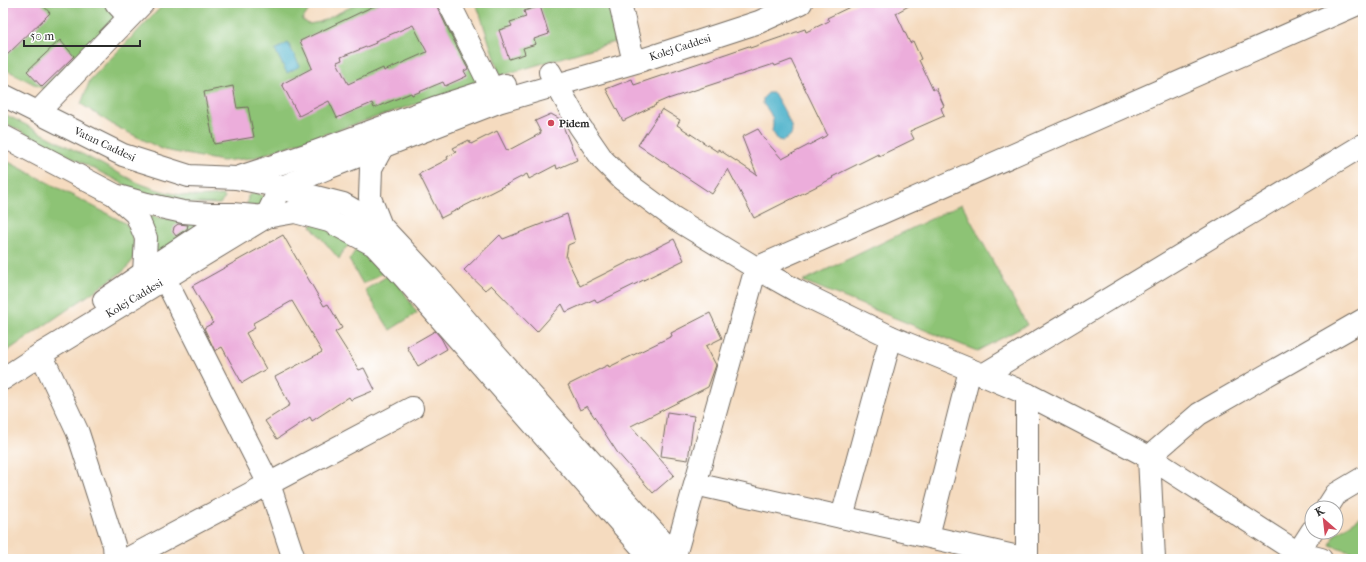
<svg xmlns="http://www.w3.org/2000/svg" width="1366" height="562" viewBox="0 0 1366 562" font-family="'IM FELL French Canon',serif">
	<rect width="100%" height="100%" fill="#fff"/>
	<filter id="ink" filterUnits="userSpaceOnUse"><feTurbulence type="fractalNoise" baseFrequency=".025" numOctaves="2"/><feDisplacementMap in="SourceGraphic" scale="8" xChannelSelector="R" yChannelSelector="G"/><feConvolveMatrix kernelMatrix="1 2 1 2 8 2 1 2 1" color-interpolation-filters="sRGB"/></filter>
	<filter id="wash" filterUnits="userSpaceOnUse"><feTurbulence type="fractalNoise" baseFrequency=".012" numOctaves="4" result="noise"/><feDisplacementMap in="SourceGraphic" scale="16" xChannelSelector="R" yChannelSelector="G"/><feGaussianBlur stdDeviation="0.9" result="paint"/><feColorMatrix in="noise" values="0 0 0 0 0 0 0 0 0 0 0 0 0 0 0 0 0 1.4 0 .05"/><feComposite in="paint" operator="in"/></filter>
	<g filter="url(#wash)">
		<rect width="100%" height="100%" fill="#f5dbbf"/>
		<!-- green -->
		<g fill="#8dc375" stroke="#5c7750">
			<path d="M3 3H143L55 95 3 68Z"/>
			<path d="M165 3H324L309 10 302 20 309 24 320 22 359 3H449L485 75 467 87 253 158 222 161 164 150 115 126 81 104 90 80Z"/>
			<path d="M475 3H613L621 40 500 76 479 11Z"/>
			<path d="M3 113 134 181C164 194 191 199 223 195L225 198 220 204 187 203 137 191 3 122Z"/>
			<path d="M3 159 125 223 131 230 134 243 133 260 125 270 3 354Z"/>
			<path d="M255 192 263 196 264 198 263 207 247 205 248 196Z"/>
			<path d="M962 204 1027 325 977 351 803 281Z"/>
			<path d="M147 216 206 224 155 259Z"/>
			<path d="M316 222 351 243 343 251 339 259 311 226Z"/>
			<path d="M359 245 388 270 363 284 349 260Z"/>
			<path d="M392 273 417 313 390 330 365 290Z"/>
			<path d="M1363 516V555L1330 545 1335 534Z"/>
		</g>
		<!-- water -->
		<g fill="#4ab0c9" stroke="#3a6e7a">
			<path d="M288 43 300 66 287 73 275 50Z"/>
			<path d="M768 93H774C778 100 793 124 792 132 791 136 787 139 783 141L778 140 772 131C775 119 771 113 763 104V98Z"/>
		</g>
		<g id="blocks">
			<!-- building -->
			<g fill="#ecaddb" fill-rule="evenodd">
				<path d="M3 3H41L50 13 3 59Z"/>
				<path d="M380 3H437L438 9 468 69 464 71 467 76 445 86 443 82 412 95 411 93 374 108 372 103 337 118 329 101 299 116 282 84 312 68 300 41ZM413 25 427 52 384 71 383 68 348 84 337 62 342 60 341 57 376 43 375 41Z"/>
				<path d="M858 3H914L896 13 910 43 913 41 921 59 919 60 933 90 936 88 944 106 941 108 944 116 910 131 914 139 879 156 878 154 832 177 833 178 754 218 728 169 712 194 638 145 662 109 680 120 677 125 718 152V149L757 175 742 137 758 129 766 141 782 159 826 136 827 134 791 60 775 66 774 64 668 99 669 98 655 104 656 105 623 121 606 89 632 79 634 85 749 46 750 48 805 29 806 32 829 21 827 18Z"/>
				<path d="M540 6 549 34 534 39 536 44 523 48 525 54 509 59 499 30 512 26 510 22 526 17 524 11Z"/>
				<path d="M60 40 74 56 42 87 27 71Z"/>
				<path d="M233 86 237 108 248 107 254 137 214 144 204 92Z"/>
				<path d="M551 114 560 119 577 160 557 169 556 165 529 179 527 174 441 218 419 174 448 159 447 157 456 152 453 148 469 140 471 144 497 131 507 151 541 133 535 121Z"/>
				<path d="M567 214 575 242 568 245 566 257 580 286 674 239 684 260 597 303 595 299 566 312 562 304 537 332 491 285 485 290 464 270 500 235 503 239Z"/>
				<path d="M178 224 188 225 187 229 176 236 173 232 174 227Z"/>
				<path d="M283 235 324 306 328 304 342 328 335 332 359 370 364 368 375 390 351 400 349 397 312 421 310 417 277 439 265 421 290 405 275 377 322 352 292 301 253 323 255 328 246 333 266 369 242 383 222 347 215 351 204 328 213 323 192 286Z"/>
				<path d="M710 313 722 338 706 346 716 365 708 387 631 426 674 475 653 493 617 452 587 406 580 410 568 385 608 365 609 367 672 336 671 333Z"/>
				<path d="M435 331 441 338 447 349 418 366 407 347Z"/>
				<path d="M667 412 694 416 688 460 661 456Z"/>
			</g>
		</g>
	</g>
	<g filter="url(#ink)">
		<use href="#blocks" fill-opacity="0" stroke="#72695f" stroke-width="1"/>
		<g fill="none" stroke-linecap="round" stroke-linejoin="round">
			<!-- minor casing -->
			<g stroke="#72695f" stroke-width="24">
				<g id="minor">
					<path d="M116 3 129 17"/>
					<path d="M449 3 492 89"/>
					<path d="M620 3 632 54"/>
					<path d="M550 72 579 125 603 160 623 180 674 218 756 268 795 290 891 337 983 375 1027 394 1149 457 1298 553 1321 559"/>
					<path d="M3 95 123 155 189 176 236 178 277 186 280 188 343 204 381 226 426 274 493 352 678 559"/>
					<path d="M38 112 143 3"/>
					<path d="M3 136 115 195 147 204 183 212 210 214H232L266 217 295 212 329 221 374 245 403 276 652 559"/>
					<path d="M237 178 315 152 434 108 505 85"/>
					<path d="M117 197 136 214 146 238 144 273"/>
					<path d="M381 226 370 198 371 168 383 146"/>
					<path d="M165 279 269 484 294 559"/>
					<path d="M104 300 158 263 232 214"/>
					<path d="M41 354 78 433 114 545 115 559"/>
					<path d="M983 375 1363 145"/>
					<path d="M3 379 41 354 266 217 280 188 330 167 498 102 636 62 759 22 801 3"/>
					<path d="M1027 394V559"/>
					<path d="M695 484 1027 559"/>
					<path d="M1327 508 1336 494 1363 478"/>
					<path d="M842 517 891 337"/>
					<path d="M928 536 970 370"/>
					<path d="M127 559 412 408"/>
					<path d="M674 559 756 268 1360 3"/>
					<path d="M1154 559 1149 457 1199 414 1363 320"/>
					<path d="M1294 559 1312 531"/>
				</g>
			</g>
			<!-- minor -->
			<use href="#minor" stroke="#fff" stroke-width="22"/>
		</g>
	</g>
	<!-- markers -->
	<circle fill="#d1495b" stroke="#fff" stroke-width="1.5" cx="551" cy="123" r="4"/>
	<g text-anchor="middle" stroke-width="3" stroke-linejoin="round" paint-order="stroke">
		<!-- street labels -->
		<g font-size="11" fill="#2b2b2b" stroke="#fff">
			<text transform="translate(680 47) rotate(-18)" y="4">Kolej Caddesi</text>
			<text transform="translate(105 144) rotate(25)" y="4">Vatan Caddesi</text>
			<text transform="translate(134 298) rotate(-31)" y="4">Kolej Caddesi</text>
		</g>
		<!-- poi labels -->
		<g font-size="11" font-weight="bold" fill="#2b2b2b" stroke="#fff" text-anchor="start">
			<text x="559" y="127">Pidem</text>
		</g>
	</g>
	<!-- margin -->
	<rect width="1366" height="562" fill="none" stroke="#fff" stroke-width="16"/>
	<!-- north arrow -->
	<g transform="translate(1324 520) rotate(332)"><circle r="19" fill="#ffffff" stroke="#aaaaaa"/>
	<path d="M0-3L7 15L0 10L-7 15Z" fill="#d1495b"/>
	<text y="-6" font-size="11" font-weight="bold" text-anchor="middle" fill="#2b2b2b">K</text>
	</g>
	<!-- scale -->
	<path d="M24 40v6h116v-6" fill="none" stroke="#2b2b2b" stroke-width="2"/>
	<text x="30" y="40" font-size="12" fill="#2b2b2b" stroke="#ffffff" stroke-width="3" paint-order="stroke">50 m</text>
</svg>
